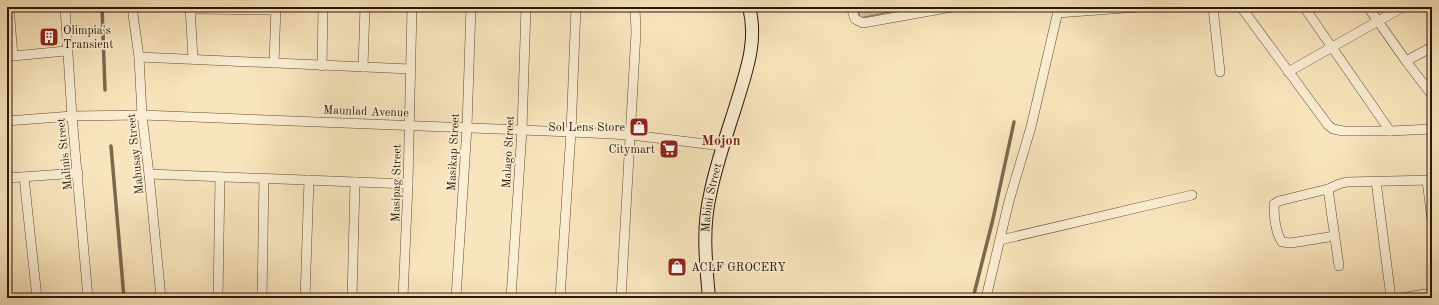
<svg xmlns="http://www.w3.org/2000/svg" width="1439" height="305" viewBox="0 0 1439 305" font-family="'Old Standard TT',serif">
	<rect width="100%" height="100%" fill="#f9e5bd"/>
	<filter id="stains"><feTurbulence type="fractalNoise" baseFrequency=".005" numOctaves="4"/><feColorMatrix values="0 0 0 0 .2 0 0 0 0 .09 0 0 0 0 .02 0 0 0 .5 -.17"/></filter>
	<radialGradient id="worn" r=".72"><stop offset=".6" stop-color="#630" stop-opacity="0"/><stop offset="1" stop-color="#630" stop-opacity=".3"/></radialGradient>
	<!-- green -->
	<path fill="#d6c29e" stroke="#806c52" d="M857 7H914L860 18Z"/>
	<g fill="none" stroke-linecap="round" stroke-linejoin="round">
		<!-- stream -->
		<g stroke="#7b694f" stroke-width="3.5">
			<path d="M102 7 105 90"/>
			<path d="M111 146 124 298"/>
			<path d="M973 298 993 219 1014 122"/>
		</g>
		<!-- minor casing -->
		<g stroke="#5d4a34" stroke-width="10">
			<g id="minor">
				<path d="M9 7 13 56 66 51"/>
				<path d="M65 7 72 116 88 298"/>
				<path d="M132 7 139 57 142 115 149 174 161 298"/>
				<path d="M190 7 193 59"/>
				<path d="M851 7 855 19 863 23 952 7"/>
				<path d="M1213 7 1220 72"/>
				<path d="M1241 7 1328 125 1333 129 1343 131H1390L1432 129"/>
				<path d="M1304 7 1390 131"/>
				<path d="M1368 7 1406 61 1432 95"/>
				<path d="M190 9 276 10"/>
				<path d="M1057 13 1139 7"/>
				<path d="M139 57 410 69"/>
				<path d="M1406 61 1432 47"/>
				<path d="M274 63 276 7"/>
				<path d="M322 66 323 7"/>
				<path d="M363 67 365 7"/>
				<path d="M1288 72 1403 7"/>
				<path d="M7 121 72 116 142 115 571 132 631 135 723 146"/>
				<path d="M149 174 408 184"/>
				<path d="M24 177 37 298"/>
				<path d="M7 178 78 173"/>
				<path d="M1427 180 1432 221"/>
				<path d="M1376 181 1391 298"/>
				<path d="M1328 189 1339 266"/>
				<path d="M1335 236 1291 243 1282 242C1275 232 1274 215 1274 204L1279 201 1328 189 1339 184 1347 182 1432 180"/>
				<path d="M1000 240 1192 195"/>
				<path d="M218 298 220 177"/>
				<path d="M262 298 264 178"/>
				<path d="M305 298 309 180"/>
				<path d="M352 298 355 182"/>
				<path d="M403 298 408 184 412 7"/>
				<path d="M456 298 467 127 471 7"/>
				<path d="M511 298 522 130 526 7"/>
				<path d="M560 298 571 132 576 7"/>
				<path d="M621 298 636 32 635 7"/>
				<path d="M986 298 1009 201 1031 127 1059 7"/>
				<path d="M1400 298 1432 293"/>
			</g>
		</g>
		<!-- secondary casing -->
		<g stroke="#291707" stroke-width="14">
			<g id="secondary">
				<path id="s1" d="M709 298C706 264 702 229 710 195 716 164 727 134 736 105 746 72 758 41 749 7"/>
			</g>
		</g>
		<!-- minor -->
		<use href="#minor" stroke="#fbeed4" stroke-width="9"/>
		<!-- secondary -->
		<use href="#secondary" stroke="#fbeed4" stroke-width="12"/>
	</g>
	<!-- icons -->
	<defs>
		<g id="building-square" transform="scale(1)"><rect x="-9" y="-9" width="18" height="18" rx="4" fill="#8f2418" stroke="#fbeed4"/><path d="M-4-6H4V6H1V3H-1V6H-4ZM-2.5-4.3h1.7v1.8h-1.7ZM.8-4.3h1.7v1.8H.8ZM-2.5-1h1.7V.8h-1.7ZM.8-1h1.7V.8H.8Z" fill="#fff"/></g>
		<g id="shop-square" transform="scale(1)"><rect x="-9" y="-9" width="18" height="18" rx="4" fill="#8f2418" stroke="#fbeed4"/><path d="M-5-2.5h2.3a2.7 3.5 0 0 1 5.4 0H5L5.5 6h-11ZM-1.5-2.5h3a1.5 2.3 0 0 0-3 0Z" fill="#fff"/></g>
		<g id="supermarket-square" transform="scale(1)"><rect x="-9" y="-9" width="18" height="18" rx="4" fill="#8f2418" stroke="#fbeed4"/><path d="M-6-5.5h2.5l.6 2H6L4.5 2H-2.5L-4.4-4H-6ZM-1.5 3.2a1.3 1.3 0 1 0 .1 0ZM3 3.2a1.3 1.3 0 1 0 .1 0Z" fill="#fff"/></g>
	</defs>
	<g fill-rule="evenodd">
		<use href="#building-square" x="49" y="37"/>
		<use href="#shop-square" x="639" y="127"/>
		<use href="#supermarket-square" x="669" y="149"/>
		<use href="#shop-square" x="677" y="267"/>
	</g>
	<g text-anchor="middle" stroke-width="3.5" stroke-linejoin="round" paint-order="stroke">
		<!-- poi labels -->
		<g font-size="12" fill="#291707" stroke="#fbeed4" text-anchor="start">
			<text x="63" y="34">Olimpia's<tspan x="63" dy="14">Transient</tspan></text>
			<text x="625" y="131" text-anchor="end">Sol Lens Store</text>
			<text x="655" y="153" text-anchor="end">Citymart</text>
			<text x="691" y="271">ACLF GROCERY</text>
		</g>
		<!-- street labels -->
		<g font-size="12" fill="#291707" stroke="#fbeed4">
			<text transform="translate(366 111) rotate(2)" y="4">Maunlad Avenue</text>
			<text transform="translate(453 152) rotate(-87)" y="4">Masikap Street</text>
			<text transform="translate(508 152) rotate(-87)" y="4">Malago Street</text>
			<text transform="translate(64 154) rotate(-96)" y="4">Malinis Street</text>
			<text transform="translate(135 154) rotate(-96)" y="4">Mahusay Street</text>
			<text transform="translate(396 183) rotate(-89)" y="4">Masipag Street</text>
			<text dy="4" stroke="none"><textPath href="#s1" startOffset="101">Mabini Street</textPath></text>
		</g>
		<!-- quarter labels -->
		<g font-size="14" font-weight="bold" fill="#7a1f14" stroke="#fbeed4">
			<text x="721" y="145">Mojon</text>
		</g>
	</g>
	<!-- margin -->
	<rect width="1439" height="305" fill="none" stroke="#f9e5bd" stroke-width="24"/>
	<rect x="8" y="8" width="1423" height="289" fill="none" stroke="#291707" stroke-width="2"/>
	<rect x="12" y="12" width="1415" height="281" fill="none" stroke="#291707"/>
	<rect width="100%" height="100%" filter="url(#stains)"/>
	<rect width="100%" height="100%" fill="url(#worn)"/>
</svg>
